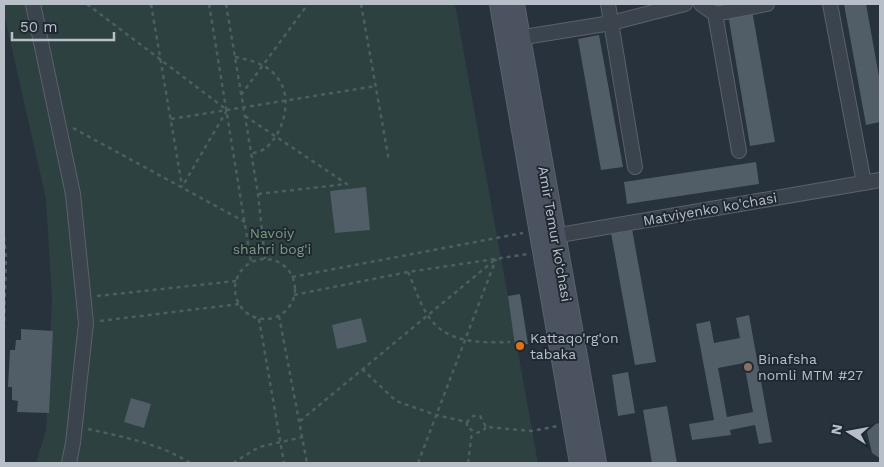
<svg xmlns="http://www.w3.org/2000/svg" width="884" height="467" viewBox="0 0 884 467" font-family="'Work Sans',sans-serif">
	<rect width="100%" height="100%" fill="#28323c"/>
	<!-- green -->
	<path fill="#2d4140" d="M4 4H455L538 463H36L46 431 52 299 46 199 4 14Z"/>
	<!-- building -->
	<g fill="#515d67" fill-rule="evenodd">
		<path d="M844 4H866L880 82V122L866 125Z"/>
		<path d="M752 10 775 142 750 146 728 14Z"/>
		<path d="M599 35 623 167 601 170 578 39Z"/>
		<path d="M756 162 759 184 627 204 624 182Z"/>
		<path d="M366 187 370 230 335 233 330 191Z"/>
		<path d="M632 229 656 362 635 365 611 233Z"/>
		<path d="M520 294 528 344 515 346 508 296Z"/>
		<path d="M749 315 772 442 759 444 755 425 730 430 731 435 692 440 689 424 714 420 696 324 710 321 714 343 740 338 736 318ZM744 363 753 412 727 417 718 368Z"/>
		<path d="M361 318 367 342 337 349 332 325Z"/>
		<path d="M21 329 53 331 49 413 17 412 18 401 12 400V387H8L10 350H15L16 340H21Z"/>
		<path d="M628 372 635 413 618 416 612 375Z"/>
		<path d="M131 398 151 404 144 428 124 422Z"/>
		<path d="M667 406 677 463H652L643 410Z"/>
		<path d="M880 423V457H878L872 453 867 432 870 425Z"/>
	</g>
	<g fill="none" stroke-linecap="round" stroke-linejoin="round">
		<!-- street casing -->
		<g stroke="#59626b" stroke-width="16">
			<g id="street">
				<path d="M33 4 73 194 86 323 73 443 69 463"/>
				<path d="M608 4 635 167"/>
				<path d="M701 4 715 14 739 151"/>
				<path d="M830 4 864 183"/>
				<path d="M715 14 767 4"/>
				<path d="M512 39 611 23 685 4"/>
				<path d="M548 237 880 180"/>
			</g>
		</g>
		<!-- secondary casing -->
		<g stroke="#59626b" stroke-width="22">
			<g id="secondary">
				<path d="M500 4 580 463"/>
				<path d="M514 4 596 463"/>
			</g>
		</g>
		<!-- path -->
		<g stroke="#4c5e5f" stroke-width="2.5" stroke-dasharray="4 4" stroke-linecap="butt">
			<path d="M87 4 227 110 182 187"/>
			<path d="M151 4 182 186"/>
			<path d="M209 4 251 262"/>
			<path d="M226 4 258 194 265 259"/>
			<path d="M361 4 389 161"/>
			<path d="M235 57C251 60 270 65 279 80 293 100 283 133 266 148 262 151 256 152 251 154"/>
			<path d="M241 95 308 4"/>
			<path d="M245 116 347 184 258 194"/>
			<path d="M171 119 376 86"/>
			<path d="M73 128 245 222"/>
			<path d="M4 237 6 257 4 328"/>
			<circle cx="265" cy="289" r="30"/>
			<path d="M408 272C414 285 419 302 427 314 445 344 480 343 510 342"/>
			<path d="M292 277 523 233"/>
			<path d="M294 295 408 272 528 254"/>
			<path d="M97 296 236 281"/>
			<path d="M279 316 307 463"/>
			<path d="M259 319 284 463"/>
			<path d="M100 321 239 304"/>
			<path d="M362 369 396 401 436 415 467 422 473 416H480L486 427 532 431 558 426"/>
			<path d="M300 421 497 258"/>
			<path d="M467 422V427L476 433 483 431 486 427"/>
			<path d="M88 429C123 437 161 444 190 463"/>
			<path d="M233 463 259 447 303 437"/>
			<path d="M418 463 496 259"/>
			<path d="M468 463 472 432"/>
		</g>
		<!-- street -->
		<use href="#street" stroke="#3b444d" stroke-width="14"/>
		<!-- secondary -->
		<use href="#secondary" stroke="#4a535f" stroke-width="20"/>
	</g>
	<!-- markers -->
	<circle fill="#e8710a" stroke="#202932" stroke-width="2" cx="520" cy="346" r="5"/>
	<circle fill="#8d6e63" stroke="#202932" stroke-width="2" cx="748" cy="367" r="5"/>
	<g text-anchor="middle" stroke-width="4" stroke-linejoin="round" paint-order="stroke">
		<!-- street labels -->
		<g font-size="14" fill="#b8bfc8" stroke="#202932">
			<text transform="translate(710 209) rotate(-10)" y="5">Matviyenko ko'chasi</text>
			<text transform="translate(555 234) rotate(80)" y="5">Amir Temur ko‘chasi</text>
		</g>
		<!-- park labels -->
		<g font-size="14" fill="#789b7e" stroke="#202932">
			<text x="272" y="238">Navoiy<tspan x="272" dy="16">shahri bog'i</tspan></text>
		</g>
		<!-- poi labels -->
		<g font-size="14" fill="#b8bfc8" stroke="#202932" text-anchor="start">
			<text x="530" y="343">Kattaqo'rg'on<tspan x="530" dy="16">tabaka</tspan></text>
			<text x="758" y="364">Binafsha<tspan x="758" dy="16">nomli MTM #27</tspan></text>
		</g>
	</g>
	<!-- border -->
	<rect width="884" height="467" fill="none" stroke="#b8bfc8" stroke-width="10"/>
	<!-- north arrow -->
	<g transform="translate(849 432) rotate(281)" stroke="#202932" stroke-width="4" paint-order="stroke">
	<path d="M0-4L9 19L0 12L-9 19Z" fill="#b8bfc8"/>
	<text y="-8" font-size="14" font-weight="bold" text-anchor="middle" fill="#b8bfc8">N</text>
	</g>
	<!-- scale -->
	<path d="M12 32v8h102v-8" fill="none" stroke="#b8bfc8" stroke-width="2.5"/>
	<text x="20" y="32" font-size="15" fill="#b8bfc8" stroke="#202932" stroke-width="4" paint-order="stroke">50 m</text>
</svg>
